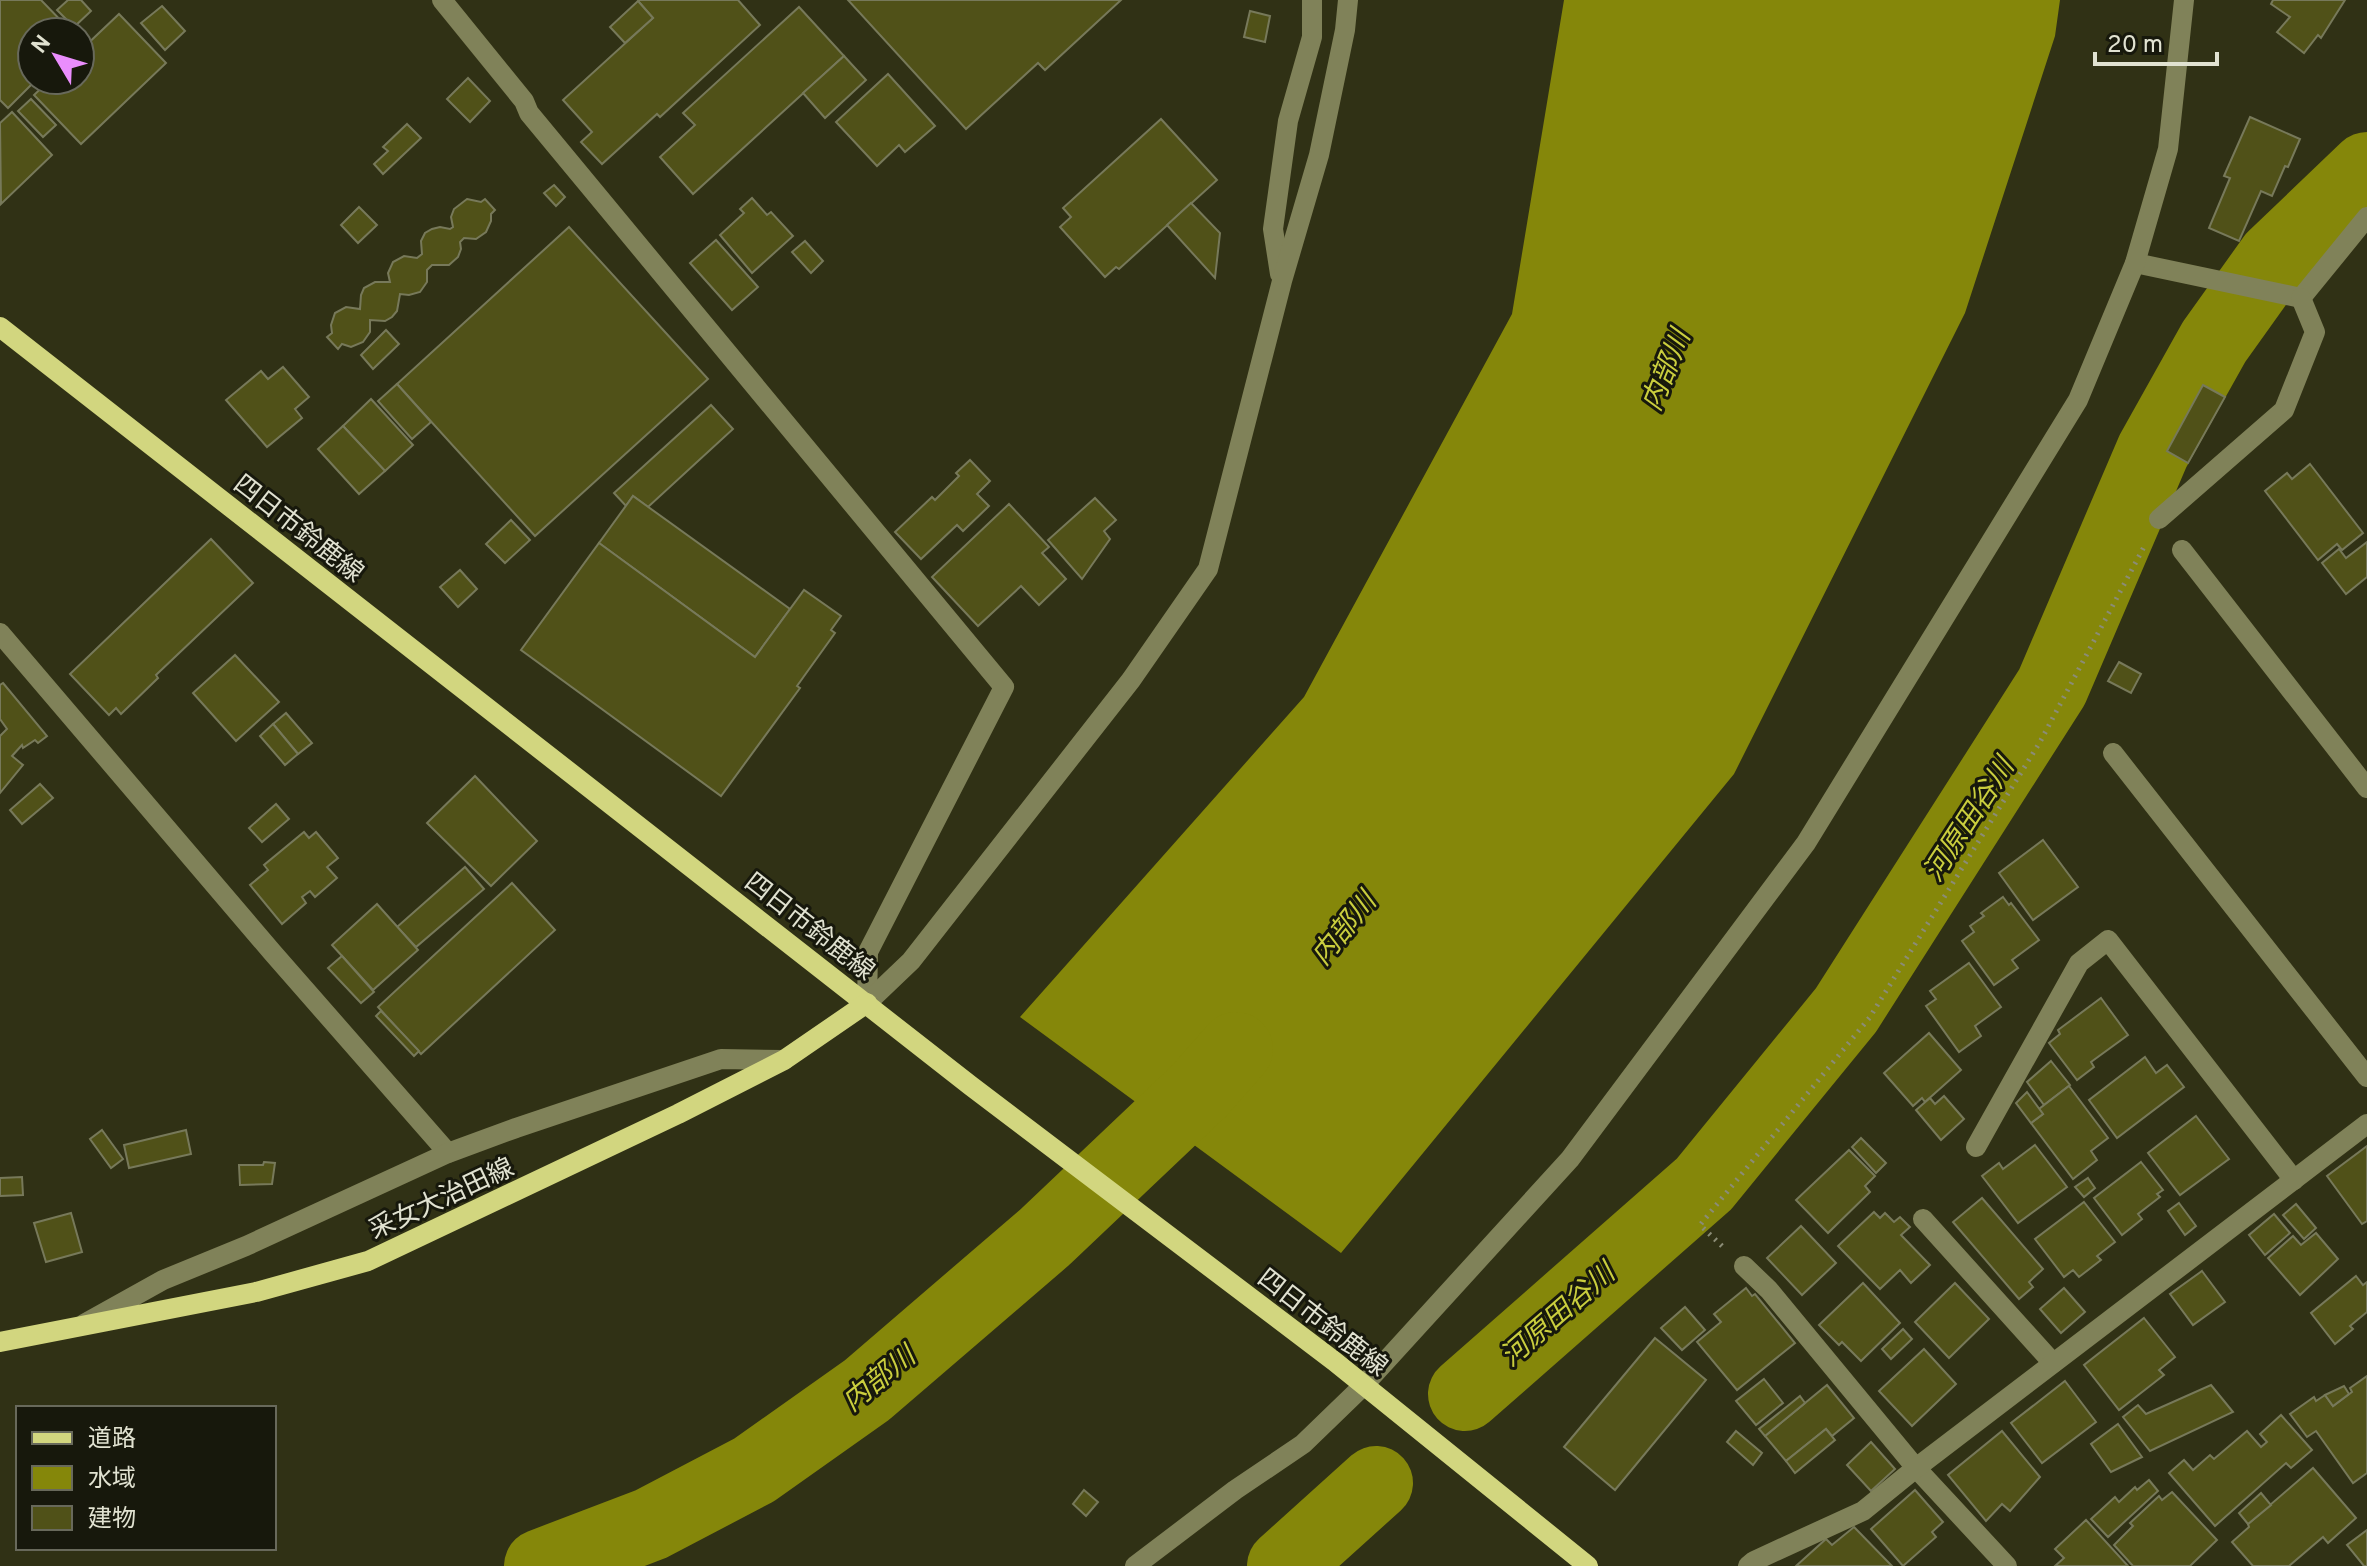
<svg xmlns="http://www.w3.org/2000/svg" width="2367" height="1566" viewBox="0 0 2367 1566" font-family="Overpass,'Noto Sans JP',sans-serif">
	<rect width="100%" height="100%" fill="#303115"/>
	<!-- water -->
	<path fill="#85870a" d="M1564 0H2060L2055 36 1965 313 1734 774 1341 1253 1020 1017 1304 697 1512 314Z"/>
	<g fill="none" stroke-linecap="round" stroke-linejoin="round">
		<!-- river -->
		<g stroke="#85870a" stroke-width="74">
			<path d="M1465 1394 1704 1184 1846 1010 2052 687 2153 451 2214 342 2274 258 2367 169"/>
			<path d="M541 1566 651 1524 754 1470 867 1390 1045 1237 1200 1090 1236 1049"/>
			<path d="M1284 1566 1376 1483"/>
		</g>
	</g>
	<!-- building -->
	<g fill="#505118" stroke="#77795a" stroke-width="2">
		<path d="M0 0H41L72 32H32V80H36L8 108 0 100Z"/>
		<path d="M68 0H81L91 11 74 27 57 10Z"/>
		<path d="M639 0H738L760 25 660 117 657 114 602 164 581 142 592 132 563 100 653 18 638 1Z"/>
		<path d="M848 0H1121L1045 70 1038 63 966 129Z"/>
		<path d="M2273 0H2345L2321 38 2318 35 2304 53 2277 32 2290 17 2271 4Z"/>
		<path d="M638 1 653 18 625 43 610 27Z"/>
		<path d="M162 6 185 31 165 50 141 23Z"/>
		<path d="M799 7 844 56 693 194 660 157 695 125 683 113Z"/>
		<path d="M1250 11 1270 16 1265 42 1244 37Z"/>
		<path d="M119 14 166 63 81 144 34 95 50 80H80V51Z"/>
		<path d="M844 56 866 80 825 118 803 93Z"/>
		<path d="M888 74 935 126 905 152 899 145 877 166 836 122Z"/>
		<path d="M468 78 490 101 470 122 447 99Z"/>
		<path d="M31 99 56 125 43 137 18 111Z"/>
		<path d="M12 112 52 155 1 204 0 123Z"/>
		<path d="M2250 117 2300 139 2288 167 2285 166 2272 196 2261 191 2239 241 2209 228 2230 178 2224 176Z"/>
		<path d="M1161 119 1217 180 1119 269 1116 267 1105 277 1060 227 1071 217 1063 208Z"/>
		<path d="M407 124 421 138 383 174 374 164 388 151 383 147Z"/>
		<path d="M554 185 565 197 556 206 544 193Z"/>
		<path d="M752 198 767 215 771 212 793 236 752 273 720 235 744 213 740 209Z"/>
		<path d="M467 199 481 202 485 199 495 210 491 214V221L486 232 476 239 464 238 460 242 461 249 458 257 449 265H432L427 270V282L420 292 409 295 400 294 397 311 392 317 385 321 370 320V332L363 342 351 347 342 344 338 349 327 337 332 333 331 325 335 313 346 307 360 309 361 295 364 288 375 282H390L388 273 393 262 404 256 417 258 422 254 421 241 425 233 432 229 440 227 450 229 453 227 451 217 454 209Z"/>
		<path d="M1191 203 1220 233 1215 278 1167 225Z"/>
		<path d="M359 207 377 225 358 243 341 225Z"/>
		<path d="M569 227 708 379 535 536 397 384Z"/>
		<path d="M716 240 758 287 732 310 690 263Z"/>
		<path d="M805 241 823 261 811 273 792 252Z"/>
		<path d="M386 330 399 344 373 369 361 355Z"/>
		<path d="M283 367 309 397 295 409 302 418 267 447 226 400 261 371 268 379Z"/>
		<path d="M397 384 431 422 412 439 378 401Z"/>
		<path d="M2203 385 2225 397 2188 463 2167 451Z"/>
		<path d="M371 399 413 445 385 471 343 426Z"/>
		<path d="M711 405 733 429 648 507 633 496 626 506 614 493Z"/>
		<path d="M343 426 385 471 359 494 318 449Z"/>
		<path d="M970 460 990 481 977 494 989 506 963 531 957 525 921 559 895 532 932 497 935 500 959 476 956 473Z"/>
		<path d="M2310 464 2363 533 2342 550 2337 544 2318 560 2265 491 2287 473 2292 479Z"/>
		<path d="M633 496 790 609 755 657 599 543Z"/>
		<path d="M1095 498 1116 520 1104 531 1110 539 1082 579 1048 540Z"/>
		<path d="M1009 504 1049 547 1042 553 1066 579 1039 605 1021 586 978 626 932 577Z"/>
		<path d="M511 520 530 540 505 563 486 544Z"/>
		<path d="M211 539 253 583 156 675 158 678 121 714 116 708 109 715 70 674Z"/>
		<path d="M2367 542V577L2346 594 2322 563 2339 549 2346 558Z"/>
		<path d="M599 543 755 657 804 590 841 616 831 630 835 633 797 686 800 688 721 796 521 650Z"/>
		<path d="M460 570 477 589 458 607 440 587Z"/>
		<path d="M235 655 279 702 236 741 193 693Z"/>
		<path d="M2119 662 2141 674 2131 693 2108 681Z"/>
		<path d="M3 683 47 736 38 743 35 740 23 748 22 745 12 756 23 765 0 793V736L7 729 0 719V685Z"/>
		<path d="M286 713 312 743 298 754 273 724Z"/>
		<path d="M273 724 298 754 285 765 260 736Z"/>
		<path d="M475 776 537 841 491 886 427 823Z"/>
		<path d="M40 784 53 798 22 824 10 810Z"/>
		<path d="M276 804 289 819 262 842 249 828Z"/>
		<path d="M304 832 309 838 316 832 338 858 327 867 337 878 315 897 310 891 302 897 306 903 282 924 250 885 268 870 264 865Z"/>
		<path d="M2043 840 2078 887 2033 920 1999 873Z"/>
		<path d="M465 867 484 889 416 947 397 927Z"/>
		<path d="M512 883 555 930 421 1054 378 1007Z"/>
		<path d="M2003 897 2009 905 2011 903 2039 940 2012 960 2018 968 1994 985 1962 941 1974 932 1970 926 1984 916 1981 913Z"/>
		<path d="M377 904 418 950 373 990 332 945Z"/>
		<path d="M342 956 374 992 361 1003 328 968Z"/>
		<path d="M1969 963 2001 1007 1975 1026 1981 1036 1959 1052 1926 1006 1936 999 1930 991Z"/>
		<path d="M2101 998 2128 1035 2091 1062 2094 1067 2077 1080 2049 1043 2060 1034 2058 1030Z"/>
		<path d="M381 1011 419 1051 414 1056 376 1016Z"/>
		<path d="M1929 1033 1961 1070 1925 1102 1922 1098 1913 1106 1884 1073Z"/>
		<path d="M2145 1057 2156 1073 2167 1065 2184 1087 2117 1138 2089 1100Z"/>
		<path d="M2051 1061 2070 1085 2044 1105 2027 1082Z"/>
		<path d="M2069 1086 2108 1138 2091 1151 2097 1160 2073 1179 2031 1123 2043 1114 2039 1109Z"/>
		<path d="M2027 1092 2043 1114 2031 1123 2016 1103Z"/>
		<path d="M1944 1096 1964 1119 1941 1140 1916 1110 1930 1098 1935 1104Z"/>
		<path d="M2196 1116 2229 1159 2180 1195 2148 1153Z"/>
		<path d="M102 1130 123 1159 111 1168 90 1139Z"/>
		<path d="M186 1130 191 1154 129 1168 124 1145Z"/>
		<path d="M1861 1138 1886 1163 1876 1173 1852 1147Z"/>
		<path d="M2035 1145 2067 1187 2018 1223 1982 1176 1999 1163 2003 1169Z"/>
		<path d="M2367 1146V1221L2362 1224 2327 1176Z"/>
		<path d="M1849 1150 1875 1176 1865 1186 1870 1192 1828 1233 1796 1200Z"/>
		<path d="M264 1162 275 1163 272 1184 240 1185 239 1165H263Z"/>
		<path d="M2141 1162 2163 1190 2157 1194 2160 1197 2138 1214 2142 1219 2122 1235 2094 1198Z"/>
		<path d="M22 1177 23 1195 0 1196V1178Z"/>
		<path d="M2088 1178 2095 1188 2084 1197 2075 1187Z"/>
		<path d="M1982 1198 2043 1269 2029 1282 2033 1287 2019 1299 1953 1222Z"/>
		<path d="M2084 1202 2115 1242 2097 1256 2101 1260 2079 1277 2073 1270 2064 1277 2035 1239Z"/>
		<path d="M2179 1203 2196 1226 2185 1235 2168 1211Z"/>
		<path d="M2296 1204 2316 1228 2304 1239 2283 1215Z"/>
		<path d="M1874 1212 1880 1218 1885 1213 1894 1222 1900 1217 1910 1227 1901 1235 1930 1265 1911 1283 1900 1270 1880 1289 1838 1246Z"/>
		<path d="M71 1213 82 1252 46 1262 34 1223Z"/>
		<path d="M2274 1214 2290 1233 2265 1255 2249 1235Z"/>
		<path d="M1801 1226 1836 1263 1802 1295 1767 1258Z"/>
		<path d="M2316 1233 2338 1259 2300 1295 2268 1258 2293 1236 2301 1245Z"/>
		<path d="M2202 1271 2225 1302 2193 1325 2170 1294Z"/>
		<path d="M2356 1276 2363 1285 2367 1282V1312L2350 1326 2353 1329 2335 1344 2311 1313Z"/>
		<path d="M1863 1283 1900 1323 1861 1361 1842 1342 1839 1345 1819 1325Z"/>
		<path d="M1955 1283 1989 1319 1949 1358 1915 1322Z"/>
		<path d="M1746 1288 1752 1296 1755 1294 1795 1343 1737 1390 1697 1342 1721 1322 1714 1314Z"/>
		<path d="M2064 1288 2085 1312 2061 1333 2040 1309Z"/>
		<path d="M1685 1307 1705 1330 1682 1350 1661 1328Z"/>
		<path d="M2144 1318 2175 1357 2159 1370 2164 1375 2119 1410 2084 1365Z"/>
		<path d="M1903 1329 1912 1339 1891 1359 1882 1349Z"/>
		<path d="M1655 1338 1706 1380 1615 1490 1564 1447Z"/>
		<path d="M1924 1349 1956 1384 1912 1426 1879 1391Z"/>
		<path d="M2367 1376V1473L2353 1483 2316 1431 2307 1437 2290 1414 2314 1397 2316 1401 2325 1395 2333 1406 2352 1392 2350 1388Z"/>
		<path d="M1764 1379 1783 1403 1756 1425 1736 1401Z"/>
		<path d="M2065 1381 2096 1422 2042 1463 2011 1423Z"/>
		<path d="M1827 1385 1854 1418 1832 1436 1826 1429 1786 1461 1765 1436Z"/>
		<path d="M2211 1385 2233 1412 2150 1451 2123 1417 2138 1405 2146 1414Z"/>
		<path d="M2344 1386 2349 1394 2333 1406 2325 1395Z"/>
		<path d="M1800 1396 1805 1403 1765 1436 1759 1429Z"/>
		<path d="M2281 1415 2312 1450 2291 1468 2286 1463 2215 1526 2169 1473 2184 1460 2193 1470 2210 1455 2214 1459 2247 1431 2261 1447 2267 1442 2260 1434Z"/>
		<path d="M2118 1424 2142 1457 2111 1472 2091 1444Z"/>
		<path d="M1826 1429 1835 1440 1795 1473 1786 1461Z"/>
		<path d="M1736 1431 1762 1453 1753 1465 1727 1442Z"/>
		<path d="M2002 1431 2040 1477 2010 1511 2002 1504 1986 1521 1948 1475Z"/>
		<path d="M1871 1442 1895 1469 1871 1491 1847 1465Z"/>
		<path d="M2313 1468 2356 1518 2328 1543 2323 1537 2289 1566H2253L2232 1542 2249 1527 2248 1524Z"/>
		<path d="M2149 1480 2158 1491 2108 1537 2091 1519 2115 1497 2119 1502 2135 1487 2137 1490Z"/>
		<path d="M1084 1490 1098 1502 1086 1516 1073 1504Z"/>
		<path d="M1915 1490 1943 1522 1932 1532 1936 1537 1903 1566 1871 1529Z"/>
		<path d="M2172 1492 2217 1540 2190 1566H2133L2114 1545 2133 1526 2130 1523 2159 1496 2162 1500Z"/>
		<path d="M2261 1493 2271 1505 2248 1524 2239 1513Z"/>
		<path d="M2086 1520 2128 1566H2055L2064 1558 2055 1549Z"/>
		<path d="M1854 1527 1892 1566H1796L1826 1539 1832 1545Z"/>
		<path d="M2367 1530V1566H2364L2347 1545Z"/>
	</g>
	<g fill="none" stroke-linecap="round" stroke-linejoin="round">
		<!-- path -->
		<path stroke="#8b8c76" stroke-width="5" stroke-dasharray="2 6" stroke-linecap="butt" d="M1722 1246 1700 1225 1870 1017 2040 742 2145 545"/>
		<!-- minor -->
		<g stroke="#808259" stroke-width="20">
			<path d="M442 0 524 101 529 113 1004 687 868 952 867 1003"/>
			<path d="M2135 263 2301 298 2367 217"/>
			<path d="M1280 274 1273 229 1288 121 1312 37V0"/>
			<path d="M2159 519 2284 410 2315 332 2301 298"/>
			<path d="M2182 550 2367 788"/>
			<path d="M0 633 272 952 448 1153"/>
			<path d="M2113 753 2367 1077"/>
			<path d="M867 1003 911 961 1131 680 1208 569 1282 281 1319 155 1345 30 1348 0"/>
			<path d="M1976 1147 2079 963 2108 940 2294 1180"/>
			<path d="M1923 1219 2053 1363"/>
			<path d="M1744 1266 1769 1290 1916 1468 2007 1566"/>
			<path d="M84 1324 163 1280 246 1246 448 1153 516 1128 721 1059 784 1060"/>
			<path d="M1135 1566 1235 1490 1303 1444 1363 1386 1570 1159 1806 843 2078 400 2135 263 2168 149 2184 0"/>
			<path d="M1748 1566 1754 1561 1863 1511 1916 1468 2367 1124"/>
		</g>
		<!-- major -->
		<g stroke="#d2d67f" stroke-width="20">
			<path d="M0 327 971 1086 1334 1361 1588 1566"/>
			<path d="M0 1342 256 1292 368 1261 678 1114 784 1060 867 1003"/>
		</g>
	</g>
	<g text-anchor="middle" stroke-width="6" stroke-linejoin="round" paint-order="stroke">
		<!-- street labels -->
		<g font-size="26" fill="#e1e2d1" stroke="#17180c">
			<text transform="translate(299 528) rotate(38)" y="9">四日市鈴鹿線</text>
			<text transform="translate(810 926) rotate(38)" y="9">四日市鈴鹿線</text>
			<text transform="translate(441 1198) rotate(-25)" y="9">采女大治田線</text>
			<text transform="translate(1323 1322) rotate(38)" y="9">四日市鈴鹿線</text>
		</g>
		<!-- water labels -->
		<g font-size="28" font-style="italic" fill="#cace3e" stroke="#17180c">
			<text transform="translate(1665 370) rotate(-68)" y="10">内部川</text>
			<text transform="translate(1968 819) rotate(-57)" y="10">河原田谷川</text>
			<text transform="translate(1343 928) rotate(-51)" y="10">内部川</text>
			<text transform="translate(1557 1314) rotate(-41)" y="10">河原田谷川</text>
			<text transform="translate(878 1378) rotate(-39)" y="10">内部川</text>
		</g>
	</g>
	<!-- legend -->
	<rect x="16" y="1406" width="260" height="144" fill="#17180c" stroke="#68695b" stroke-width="2"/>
	<rect x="32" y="1432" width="40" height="12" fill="#d2d67f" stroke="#68695b" stroke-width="2"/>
	<text x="88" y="1446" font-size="24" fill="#e1e2d1">道路</text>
	<rect x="32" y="1466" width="40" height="24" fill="#85870a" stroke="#68695b" stroke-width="2"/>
	<text x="88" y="1486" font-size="24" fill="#e1e2d1">水域</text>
	<rect x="32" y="1506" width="40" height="24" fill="#505118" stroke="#68695b" stroke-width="2"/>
	<text x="88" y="1526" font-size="24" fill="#e1e2d1">建物</text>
	<!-- north arrow -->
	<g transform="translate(56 56) rotate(308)"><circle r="38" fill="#17180c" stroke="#68695b" stroke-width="2"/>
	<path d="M0-6L14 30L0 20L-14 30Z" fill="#ea8dfd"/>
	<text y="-12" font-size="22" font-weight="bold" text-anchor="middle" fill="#e1e2d1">N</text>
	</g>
	<!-- scale -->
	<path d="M2095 52v12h122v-12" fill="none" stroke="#e1e2d1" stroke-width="4"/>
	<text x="2107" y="52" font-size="24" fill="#e1e2d1" stroke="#17180c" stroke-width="6" paint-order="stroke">20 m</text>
</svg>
